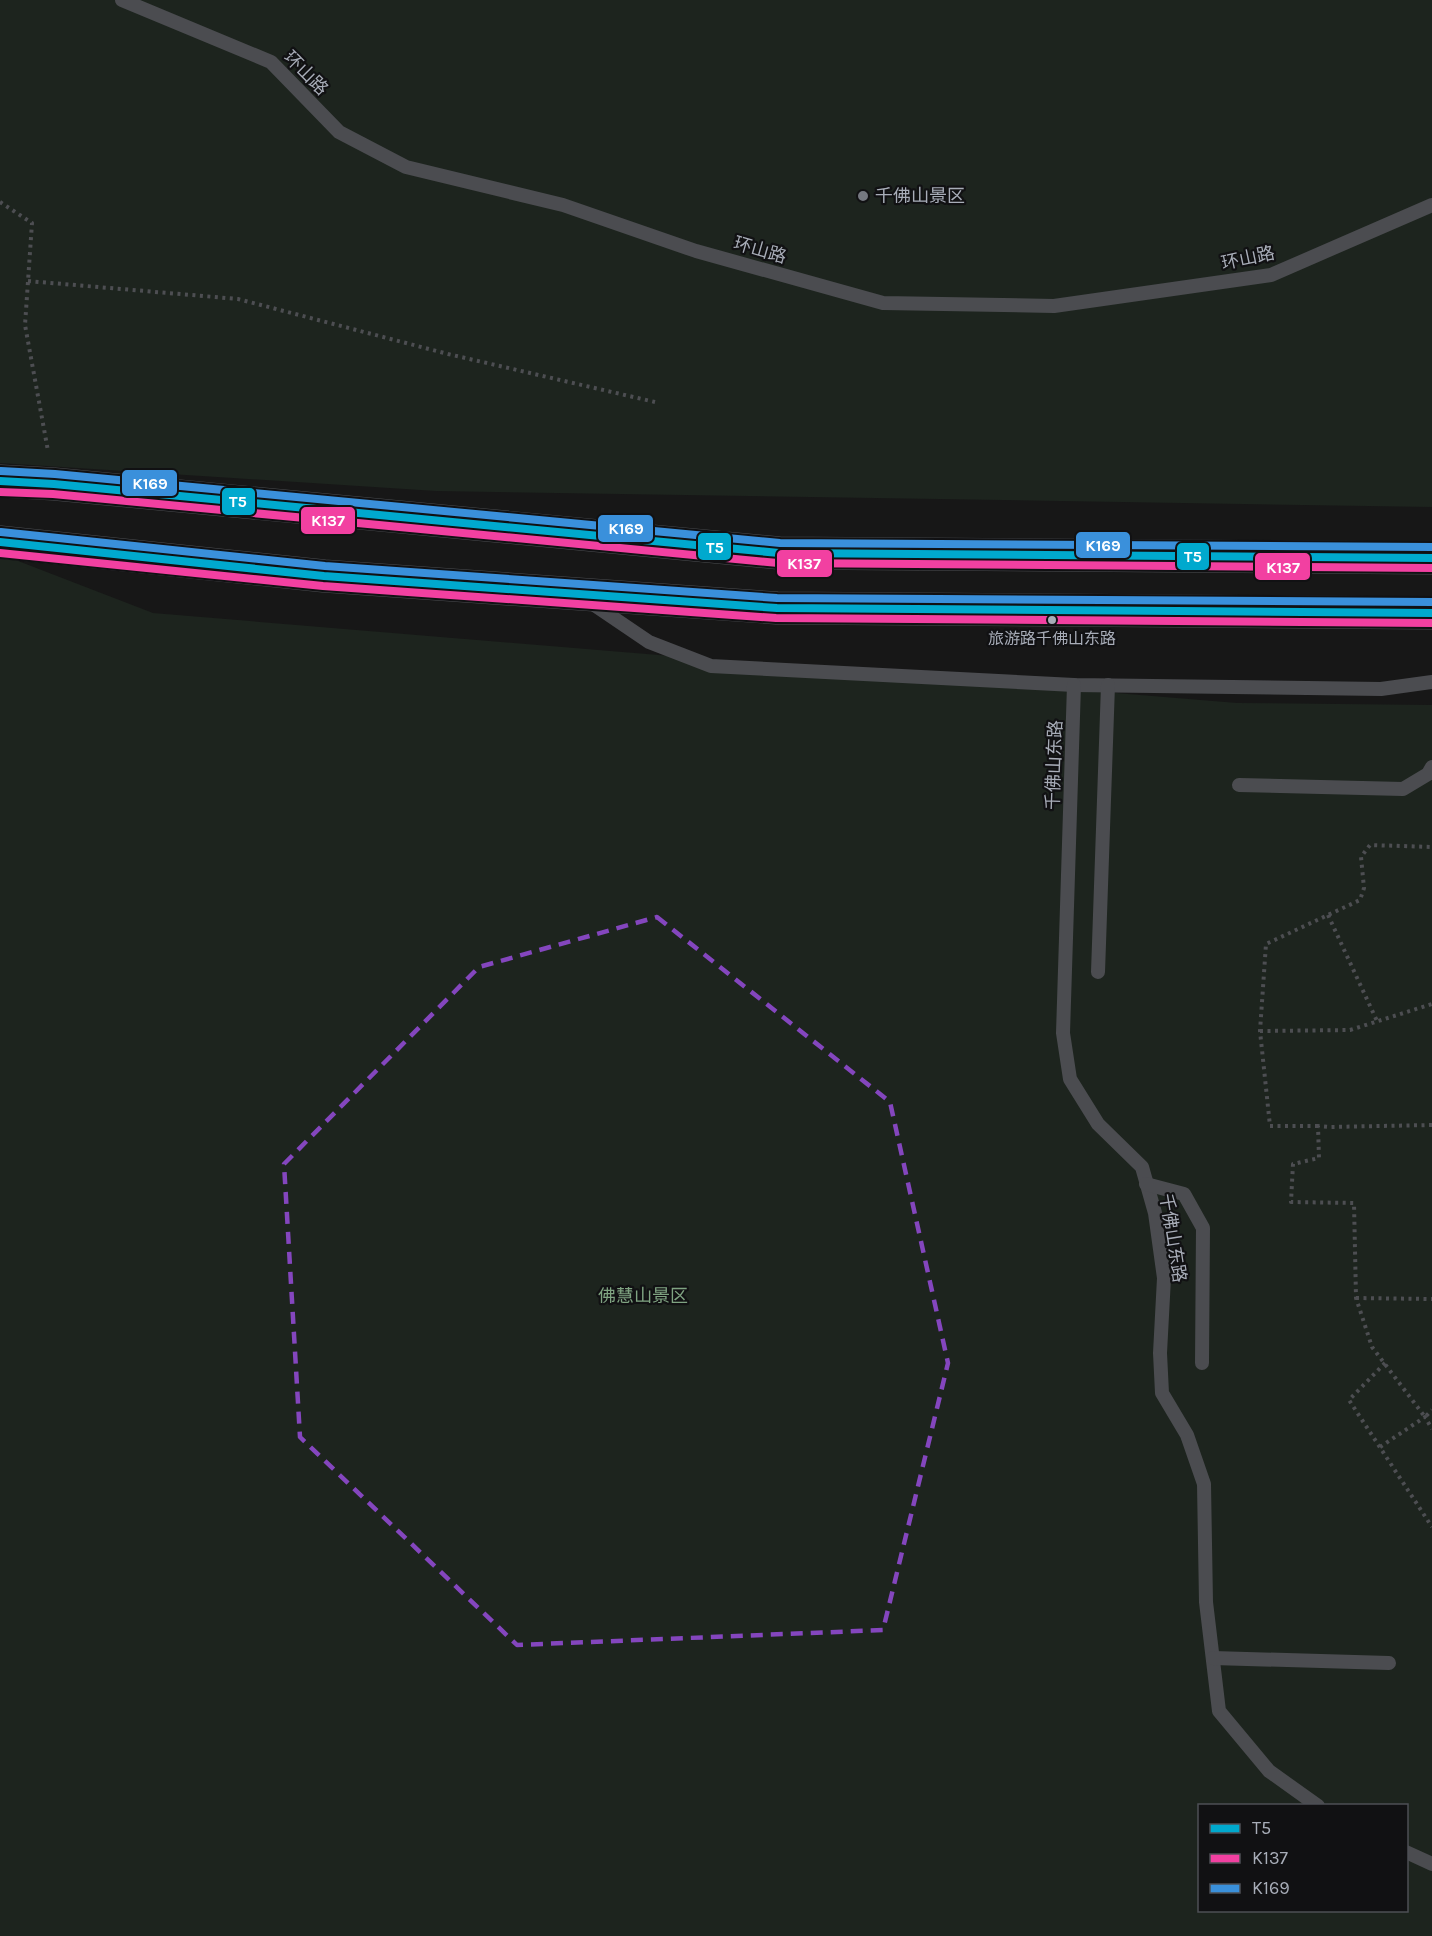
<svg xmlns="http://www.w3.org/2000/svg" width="1432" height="1936" viewBox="0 0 1432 1936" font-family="Karla,'Noto Sans SC',sans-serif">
	<rect width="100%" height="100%" fill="#171717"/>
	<!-- green -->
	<g fill="#1d241e" fill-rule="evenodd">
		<path d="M0 0H1432V507L436 491 0 463Z"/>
		<path d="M0 554 153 613 1237 703 1432 705V1936H0ZM1200 1806H1406V1910H1200Z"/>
	</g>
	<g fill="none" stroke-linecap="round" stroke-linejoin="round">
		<!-- path -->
		<g stroke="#4d4e52" stroke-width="4" stroke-dasharray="3 4.5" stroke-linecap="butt">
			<path d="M0 202 32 223 25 325 48 451"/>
			<path d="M28 281 238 299 448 354 655 402"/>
			<path d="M1328 915 1377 1021"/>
			<path d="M1260 1031 1350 1030 1432 1004"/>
			<path d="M1432 1125 1329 1127 1318 1126 1319 1158 1293 1164 1291 1202 1354 1203 1356 1298 1372 1347 1425 1417 1432 1410"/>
			<path d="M1318 1126H1270L1260 1031 1266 944 1360 900 1364 888 1361 857 1370 845 1432 847"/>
			<path d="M1356 1298 1432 1299"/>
			<path d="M1385 1363 1349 1400 1432 1527"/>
			<path d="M1380 1447 1425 1417 1432 1429"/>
		</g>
		<!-- lane -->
		<g stroke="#4b4c50" stroke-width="14">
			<path d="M122 0 271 62 339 132 406 167 563 205 696 251 883 303 1054 306 1271 275 1432 205"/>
			<path d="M590 602 649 642 711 666 1074 685 1381 689 1432 682"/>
			<path d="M1074 685 1063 1033 1070 1079 1098 1124 1142 1167 1155 1213 1164 1278 1160 1353 1162 1393 1187 1435 1204 1484 1206 1602 1219 1711 1269 1771 1318 1806"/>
			<path d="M1239 785 1403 789 1428 774 1432 767"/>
			<path d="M1098 972 1108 685"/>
			<path d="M1146 1184 1184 1194 1203 1228 1202 1363"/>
			<path d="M1213 1658 1389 1663"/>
			<path d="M1406 1852 1432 1864"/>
		</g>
		<!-- primary -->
		<g stroke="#4d4f52" stroke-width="33">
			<path d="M0 481 54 484 779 553 1432 558"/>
			<path d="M0 542 324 576 777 608 1432 613"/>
		</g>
		<!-- bus-1 casing -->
		<g stroke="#111113" stroke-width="12">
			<g id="bus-1">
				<path d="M0 481 54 484 779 553 1432 558"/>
				<path d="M0 542 324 576 777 608 1432 613"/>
			</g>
		</g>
		<!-- bus-2 casing -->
		<g stroke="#111113" stroke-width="12">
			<g id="bus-2">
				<path d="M0 492 53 494 778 563 1432 568"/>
				<path d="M0 553 323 586 776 618 1432 623"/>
			</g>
		</g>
		<!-- bus-3 casing -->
		<g stroke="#111113" stroke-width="12">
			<g id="bus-3">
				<path d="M1 471 55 474 780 543 1432 547"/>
				<path d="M1 532 325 566 777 598 1432 602"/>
			</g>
		</g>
		<!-- bus-1 -->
		<use href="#bus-1" stroke="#00a9ce" stroke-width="8"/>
		<!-- bus-2 -->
		<use href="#bus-2" stroke="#f240a1" stroke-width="8"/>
		<!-- bus-3 -->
		<use href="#bus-3" stroke="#3a90db" stroke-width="8"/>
	</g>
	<!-- marked area -->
	<path fill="none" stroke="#8446be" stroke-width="4.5" stroke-dasharray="12 8" stroke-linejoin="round" d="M657 917 890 1102 948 1363 883 1630 517 1645 300 1437 284 1164 479 967Z"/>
	<!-- markers -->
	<circle fill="#757880" stroke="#111113" stroke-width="2" cx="863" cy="196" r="6"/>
	<circle fill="#a8adb8" stroke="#111113" stroke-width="2" cx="1052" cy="620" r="5"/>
	<g text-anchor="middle" stroke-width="4.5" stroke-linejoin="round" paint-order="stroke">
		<!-- bus labels -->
		<g font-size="16" fill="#a8adb8" stroke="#111113">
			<text x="1052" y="644">旅游路千佛山东路</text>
		</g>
		<!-- street labels -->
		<g font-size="18" fill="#a8adb8" stroke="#111113">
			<text transform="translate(306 73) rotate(45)" y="6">环山路</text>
			<text transform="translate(760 250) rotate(16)" y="6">环山路</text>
			<text transform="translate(1248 258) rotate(-12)" y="6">环山路</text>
			<text transform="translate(1054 765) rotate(-88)" y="6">千佛山东路</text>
			<text transform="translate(1173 1238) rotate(81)" y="6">千佛山东路</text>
		</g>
		<!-- poi labels -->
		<g font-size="18" fill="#a8adb8" stroke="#111113" text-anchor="start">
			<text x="875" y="202">千佛山景区</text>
		</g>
		<!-- park labels -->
		<g font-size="18" fill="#7fa381" stroke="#111113">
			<text x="643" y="1302">佛慧山景区</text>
		</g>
	</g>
	<g stroke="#111113" stroke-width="2">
		<rect x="121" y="469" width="57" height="28" rx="6" fill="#3a90db"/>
		<rect x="221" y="487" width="35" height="29" rx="6" fill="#00a9ce"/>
		<rect x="300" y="506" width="56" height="29" rx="6" fill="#f240a1"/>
		<rect x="597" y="514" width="57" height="29" rx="6" fill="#3a90db"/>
		<rect x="1075" y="531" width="56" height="28" rx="6" fill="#3a90db"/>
		<rect x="697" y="532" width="35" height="29" rx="6" fill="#00a9ce"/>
		<rect x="1176" y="542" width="34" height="29" rx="6" fill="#00a9ce"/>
		<rect x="776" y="549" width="57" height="29" rx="6" fill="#f240a1"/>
		<rect x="1254" y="552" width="57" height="29" rx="6" fill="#f240a1"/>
	</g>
	<g font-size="16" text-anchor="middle" font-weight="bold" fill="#fff">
		<text x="150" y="489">K169</text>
		<text x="238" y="507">T5</text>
		<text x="328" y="526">K137</text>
		<text x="626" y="534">K169</text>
		<text x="1103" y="551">K169</text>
		<text x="715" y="553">T5</text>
		<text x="1193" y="562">T5</text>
		<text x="804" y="569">K137</text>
		<text x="1283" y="573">K137</text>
	</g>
	<!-- legend -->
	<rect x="1198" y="1804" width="210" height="108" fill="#111113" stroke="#4d4f55" stroke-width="1.5"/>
	<rect x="1210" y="1824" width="30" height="9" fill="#00a9ce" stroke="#4d4f55" stroke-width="1.5"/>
	<text x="1252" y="1834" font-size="18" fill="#a8adb8">T5</text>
	<rect x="1210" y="1854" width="30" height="9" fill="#f240a1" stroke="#4d4f55" stroke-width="1.5"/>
	<text x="1252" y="1864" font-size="18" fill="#a8adb8">K137</text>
	<rect x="1210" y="1884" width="30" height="9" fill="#3a90db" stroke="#4d4f55" stroke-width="1.5"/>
	<text x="1252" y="1894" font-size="18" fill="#a8adb8">K169</text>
</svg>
